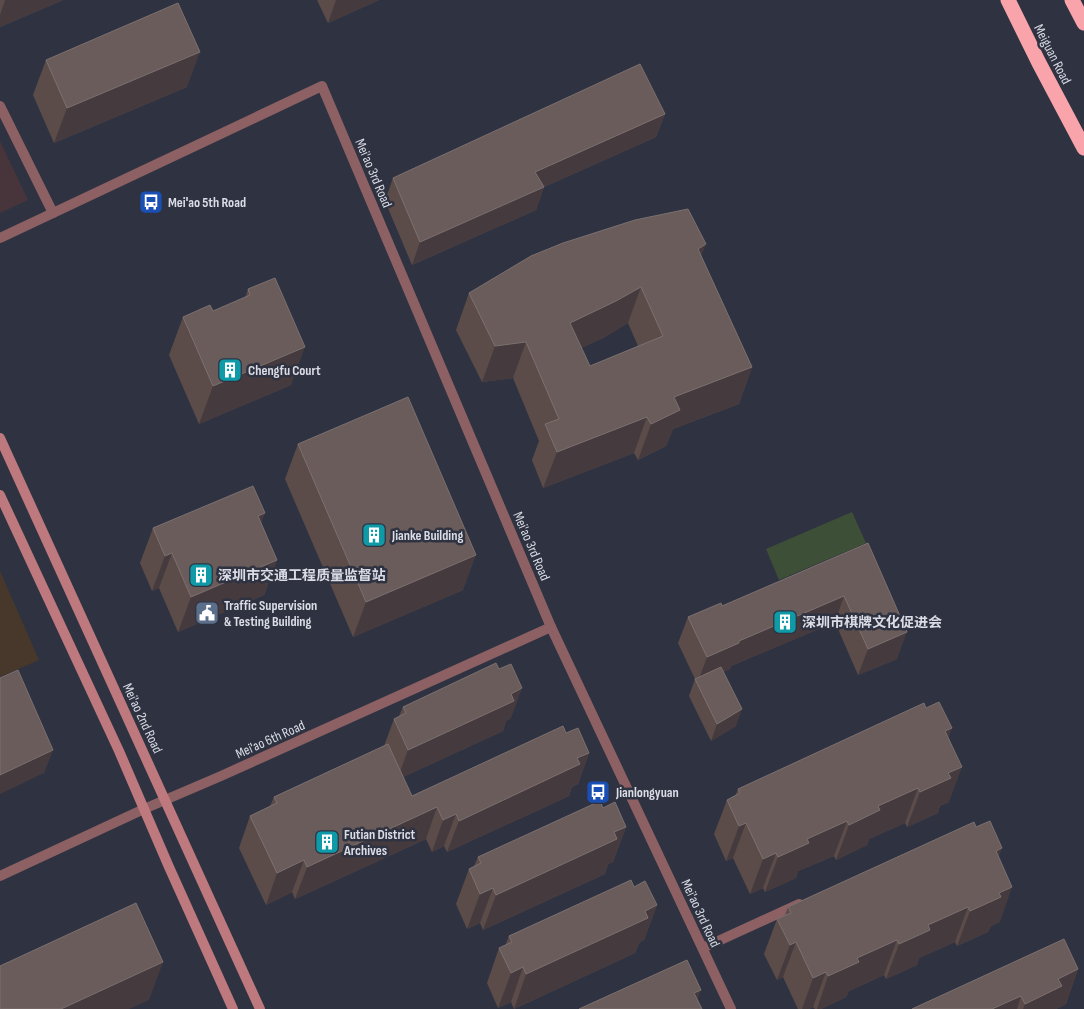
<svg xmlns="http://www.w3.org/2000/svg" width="1084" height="1009" viewBox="0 0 1084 1009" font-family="'Sofia Sans Condensed','Noto Sans SC',sans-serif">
	<rect width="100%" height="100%" fill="#2f3341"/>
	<!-- industrial -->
	<path fill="#48353b" d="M0 141 28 200 0 213Z"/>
	<!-- medical -->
	<path fill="#47382b" d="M0 571 39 660 0 677Z"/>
	<!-- grass -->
	<path fill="#3e4f37" d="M852 512 866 543 779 580 766 549Z"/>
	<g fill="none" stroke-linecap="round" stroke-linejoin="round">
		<!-- lane -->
		<path stroke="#8d6164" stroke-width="10" d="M703 948 799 904"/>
		<!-- street -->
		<g stroke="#8d6164" stroke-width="10">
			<path d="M0 106 53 213"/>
			<path d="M0 238 322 86 551 627 731 1009"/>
			<path d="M0 876 144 809 221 776 551 627"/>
		</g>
		<!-- secondary -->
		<g stroke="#be797f" stroke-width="10">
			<path d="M0 438 260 1009"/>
			<path d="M0 495 119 751 169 867 233 1009"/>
		</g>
		<!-- highway -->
		<g stroke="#f9a4ab" stroke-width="15">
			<path d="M1008 0 1039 63 1084 148"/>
			<path d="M1072 0 1084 23"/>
		</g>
	</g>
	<!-- wall -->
	<g fill="#5c4c49" fill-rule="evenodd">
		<path d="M0 0H63L0 27Z"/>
		<path d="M317 0H379L328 23Z"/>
		<path d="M46 60 187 87 54 143 33 95Z"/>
		<path d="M665 114 656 137 544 187 536 210 412 265 385 201 393 178Z"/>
		<path d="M701 256 752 367 739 404 673 429 666 446 638 460 634 453 543 488 532 460 539 441 513 378 482 382 456 330 469 293ZM628 323 638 346 590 366 581 348 603 338Z"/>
		<path d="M248 289 291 385 199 424 169 355 183 317 213 311 245 298Z"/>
		<path d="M298 444 463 590 353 637 285 479Z"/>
		<path d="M261 523 277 560 264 595 178 632 159 588 152 591 140 563 153 528Z"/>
		<path d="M868 543 897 659 858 675 835 622 731 666 730 669 723 672 736 726 711 741 689 696 695 679 678 643 688 617 722 606Z"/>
		<path d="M403 707 511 718 506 721 503 731 403 777 412 796 566 733 589 753 578 784 572 787 569 796 447 852 444 846 432 852 426 839 295 899 292 892 266 905 239 848 250 816 270 806 274 797 384 746 394 719 399 716Z"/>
		<path d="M926 708 948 738 949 802 940 806 938 813 907 827 905 823 869 839 867 845 836 860 834 856 798 871 796 878 765 892 763 888 750 894 733 858 726 861 714 834 727 800 735 796 738 789Z"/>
		<path d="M603 808 626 827 613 862 608 864 605 874 483 930 480 923 467 929 456 904 469 869 474 866 478 857Z"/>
		<path d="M976 827 999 857 1000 922 991 926 988 932 957 946 955 942 919 958 917 965 886 979 884 975 849 991 846 997 821 1009H815L813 1007 809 1009H798L783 977 777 980 764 954 777 919 785 915 788 907Z"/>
		<path d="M634 887 657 905 644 940 639 943 635 953 514 1009 511 1002 498 1008 487 983 499 948 505 946 509 936Z"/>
		<path d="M1078 969 1066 1004 1056 1009H912Z"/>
	</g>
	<!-- shaded-wall -->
	<g fill="#453b3f">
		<path d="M5 0H63L0 27V15Z"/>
		<path d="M336 0H379L328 23Z"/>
		<path d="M200 52 187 87 54 143 67 108Z"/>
		<path d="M665 114 656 137 544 187 536 210 412 265 420 242 535 172Z"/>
		<path d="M706 244 692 280 698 249Z"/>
		<path d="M641 287 628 323 603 338 557 359 570 323Z"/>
		<path d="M526 342 513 378 482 382 495 346Z"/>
		<path d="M305 347 291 385 199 424 213 386Z"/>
		<path d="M752 367 739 404 673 429 666 446 638 460 651 424 674 397Z"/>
		<path d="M647 417 634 453 543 488 557 452Z"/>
		<path d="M265 513 252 548 258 516Z"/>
		<path d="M172 553 159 588 152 591 165 556Z"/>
		<path d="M476 555 463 590 353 637 366 602Z"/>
		<path d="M277 560 264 595 178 632 191 597Z"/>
		<path d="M844 596 835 622 731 666 730 669 697 684 707 657 739 641Z"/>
		<path d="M907 632 897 659 858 675 868 649Z"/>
		<path d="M522 688 511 718 506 721 503 731 397 780 408 750Z"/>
		<path d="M742 709 736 726 711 741 717 724Z"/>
		<path d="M952 728 939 763 945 731Z"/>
		<path d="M53 750 44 773 0 794V775Z"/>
		<path d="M589 753 578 784 572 787 569 796 447 852 459 821 577 758Z"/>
		<path d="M962 767 949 802 940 806 938 813 907 827 920 792 948 773Z"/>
		<path d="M918 788 905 823 869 839 867 845 836 860 849 825 878 806Z"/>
		<path d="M437 807 426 839 295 899 307 867Z"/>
		<path d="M456 814 444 846 432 852 443 820Z"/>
		<path d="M847 821 834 856 798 871 796 878 765 892 778 857 807 839Z"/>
		<path d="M746 823 733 858 726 861 739 826Z"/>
		<path d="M626 827 613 862 608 864 605 874 483 930 496 895 614 832Z"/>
		<path d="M1002 848 989 883 996 851Z"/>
		<path d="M776 853 763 888 750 894 763 859Z"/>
		<path d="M304 860 292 892 266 905 277 873Z"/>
		<path d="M1012 887 1000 922 991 926 988 932 957 946 970 911 999 893Z"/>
		<path d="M493 888 480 923 467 929 480 894Z"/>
		<path d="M657 905 644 940 639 943 635 953 514 1009 526 974Z"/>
		<path d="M968 907 955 942 919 958 917 965 886 979 899 944 928 925Z"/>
		<path d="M897 940 884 975 849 991 846 997 821 1009H817L828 976 857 958Z"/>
		<path d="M796 942 783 977 777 980 790 945Z"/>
		<path d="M163 962 149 1000 129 1009H61Z"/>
		<path d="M523 967 511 1002 498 1008 511 973Z"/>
		<path d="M1078 969 1066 1004 1056 1009H1023L1025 1004 1058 979Z"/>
		<path d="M826 972 813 1007 809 1009H802L813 978Z"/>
		<path d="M701 990 694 1009V993Z"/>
		<path d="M1021 996 1017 1009H992Z"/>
	</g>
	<!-- building -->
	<g fill="#6a5c5a" stroke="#7c7070" fill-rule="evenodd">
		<path d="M178 3 200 52 67 108 46 60Z"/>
		<path d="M640 64 665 114 535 172 544 187 420 242 393 178Z"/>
		<path d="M688 209 706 244 698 249 752 367 674 397 680 410 651 424 647 417 557 452 545 424 559 419 526 342 495 346 469 293 531 256 563 243 635 220ZM641 287 663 336 590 366 570 323 616 301Z"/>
		<path d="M275 278 305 347 213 386 183 317 210 305 213 311 250 295 248 289Z"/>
		<path d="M408 397 476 555 366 602 298 444Z"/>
		<path d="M253 486 265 513 258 516 277 560 191 597 172 553 165 556 153 528Z"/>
		<path d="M868 543 907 632 868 649 844 596 739 641V643L707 657 688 617 721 603 722 606Z"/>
		<path d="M496 663 499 669 511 664 522 688 511 694 514 701 408 750 394 719 406 713 403 707Z"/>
		<path d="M721 667 742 709 717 724 695 679Z"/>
		<path d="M18 670 53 750 0 775V678Z"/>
		<path d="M939 702 952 728 945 731 962 767 948 773 951 778 920 792 918 788 878 806 880 810 849 825 847 821 807 839 809 843 778 857 776 853 763 859 746 823 739 826 727 800 740 793 738 789 924 703 926 708Z"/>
		<path d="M563 726 566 733 578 728 589 753 577 758 580 764 459 821 456 814 443 820 437 807 307 867 304 860 277 873 250 816 277 803 274 797 388 744 412 796Z"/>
		<path d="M600 801 603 808 615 802 626 827 614 832 617 839 496 895 493 888 480 894 469 869 481 863 478 857Z"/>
		<path d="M990 821 1002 848 996 851 1012 887 999 893 1001 897 970 911 968 907 928 925 930 930 899 944 897 940 857 958 859 962 828 976 826 972 813 978 796 942 790 945 777 919 791 913 788 907 974 822 976 827Z"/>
		<path d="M631 880 634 887 645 881 657 905 645 911 648 918 526 974 523 967 511 973 499 948 512 942 509 936Z"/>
		<path d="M136 903 163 962 61 1009H0V966Z"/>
		<path d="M1064 939 1078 969 1058 979 1062 986 1025 1004 1021 996 992 1009H912Z"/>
		<path d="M687 960 701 990 694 993 702 1009H579Z"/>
	</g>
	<!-- icons -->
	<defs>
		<g id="bus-square" transform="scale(1.25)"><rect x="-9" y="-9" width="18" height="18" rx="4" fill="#1a4fb4" stroke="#2f3341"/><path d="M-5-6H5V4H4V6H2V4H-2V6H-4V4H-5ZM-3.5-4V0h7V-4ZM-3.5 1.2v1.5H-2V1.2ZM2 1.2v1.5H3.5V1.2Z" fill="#fff"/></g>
		<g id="building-square" transform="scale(1.25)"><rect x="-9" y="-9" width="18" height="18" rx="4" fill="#0f9aa8" stroke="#2f3341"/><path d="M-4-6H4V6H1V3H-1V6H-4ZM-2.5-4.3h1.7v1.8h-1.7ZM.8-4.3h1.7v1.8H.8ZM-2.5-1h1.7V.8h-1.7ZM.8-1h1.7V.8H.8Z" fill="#fff"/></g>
		<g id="civic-square" transform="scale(1.25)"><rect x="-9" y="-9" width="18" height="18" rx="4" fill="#5c6f8a" stroke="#2f3341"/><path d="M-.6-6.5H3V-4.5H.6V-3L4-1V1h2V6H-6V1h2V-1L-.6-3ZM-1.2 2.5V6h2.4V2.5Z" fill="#fff"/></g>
	</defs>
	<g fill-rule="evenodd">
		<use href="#bus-square" x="151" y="202"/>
		<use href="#building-square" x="230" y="370"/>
		<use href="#building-square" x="374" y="535"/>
		<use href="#building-square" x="201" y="575"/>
		<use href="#civic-square" x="207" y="613"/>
		<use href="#building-square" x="785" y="622"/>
		<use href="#bus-square" x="598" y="792"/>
		<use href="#building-square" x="327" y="842"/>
	</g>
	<g text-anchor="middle" stroke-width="5" stroke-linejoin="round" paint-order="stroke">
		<!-- street labels -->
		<g font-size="14" fill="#dadde6" stroke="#2f3341">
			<text transform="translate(1053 54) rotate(63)" y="5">Meiguan Road</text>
			<text transform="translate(374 173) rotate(67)" y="5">Mei'ao 3rd Road</text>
			<text transform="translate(532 546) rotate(67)" y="5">Mei'ao 3rd Road</text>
			<text transform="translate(143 718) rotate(65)" y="5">Mei'ao 2nd Road</text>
			<text transform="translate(270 739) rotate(-24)" y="5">Mei'ao 6th Road</text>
			<text transform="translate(701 913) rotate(65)" y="5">Mei'ao 3rd Road</text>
		</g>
		<!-- poi labels -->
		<g font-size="14" font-weight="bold" fill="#dadde6" stroke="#2f3341" text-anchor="start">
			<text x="168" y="207">Mei'ao 5th Road</text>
			<text x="248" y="375">Chengfu Court</text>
			<text x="392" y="540">Jianke Building</text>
			<text x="218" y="580">深圳市交通工程质量监督站</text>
			<text x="224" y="610">Traffic Supervision<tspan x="224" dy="16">&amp; Testing Building</tspan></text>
			<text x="802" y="627">深圳市棋牌文化促进会</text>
			<text x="616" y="797">Jianlongyuan</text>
			<text x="344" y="839">Futian District<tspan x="344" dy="16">Archives</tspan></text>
		</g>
	</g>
</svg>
